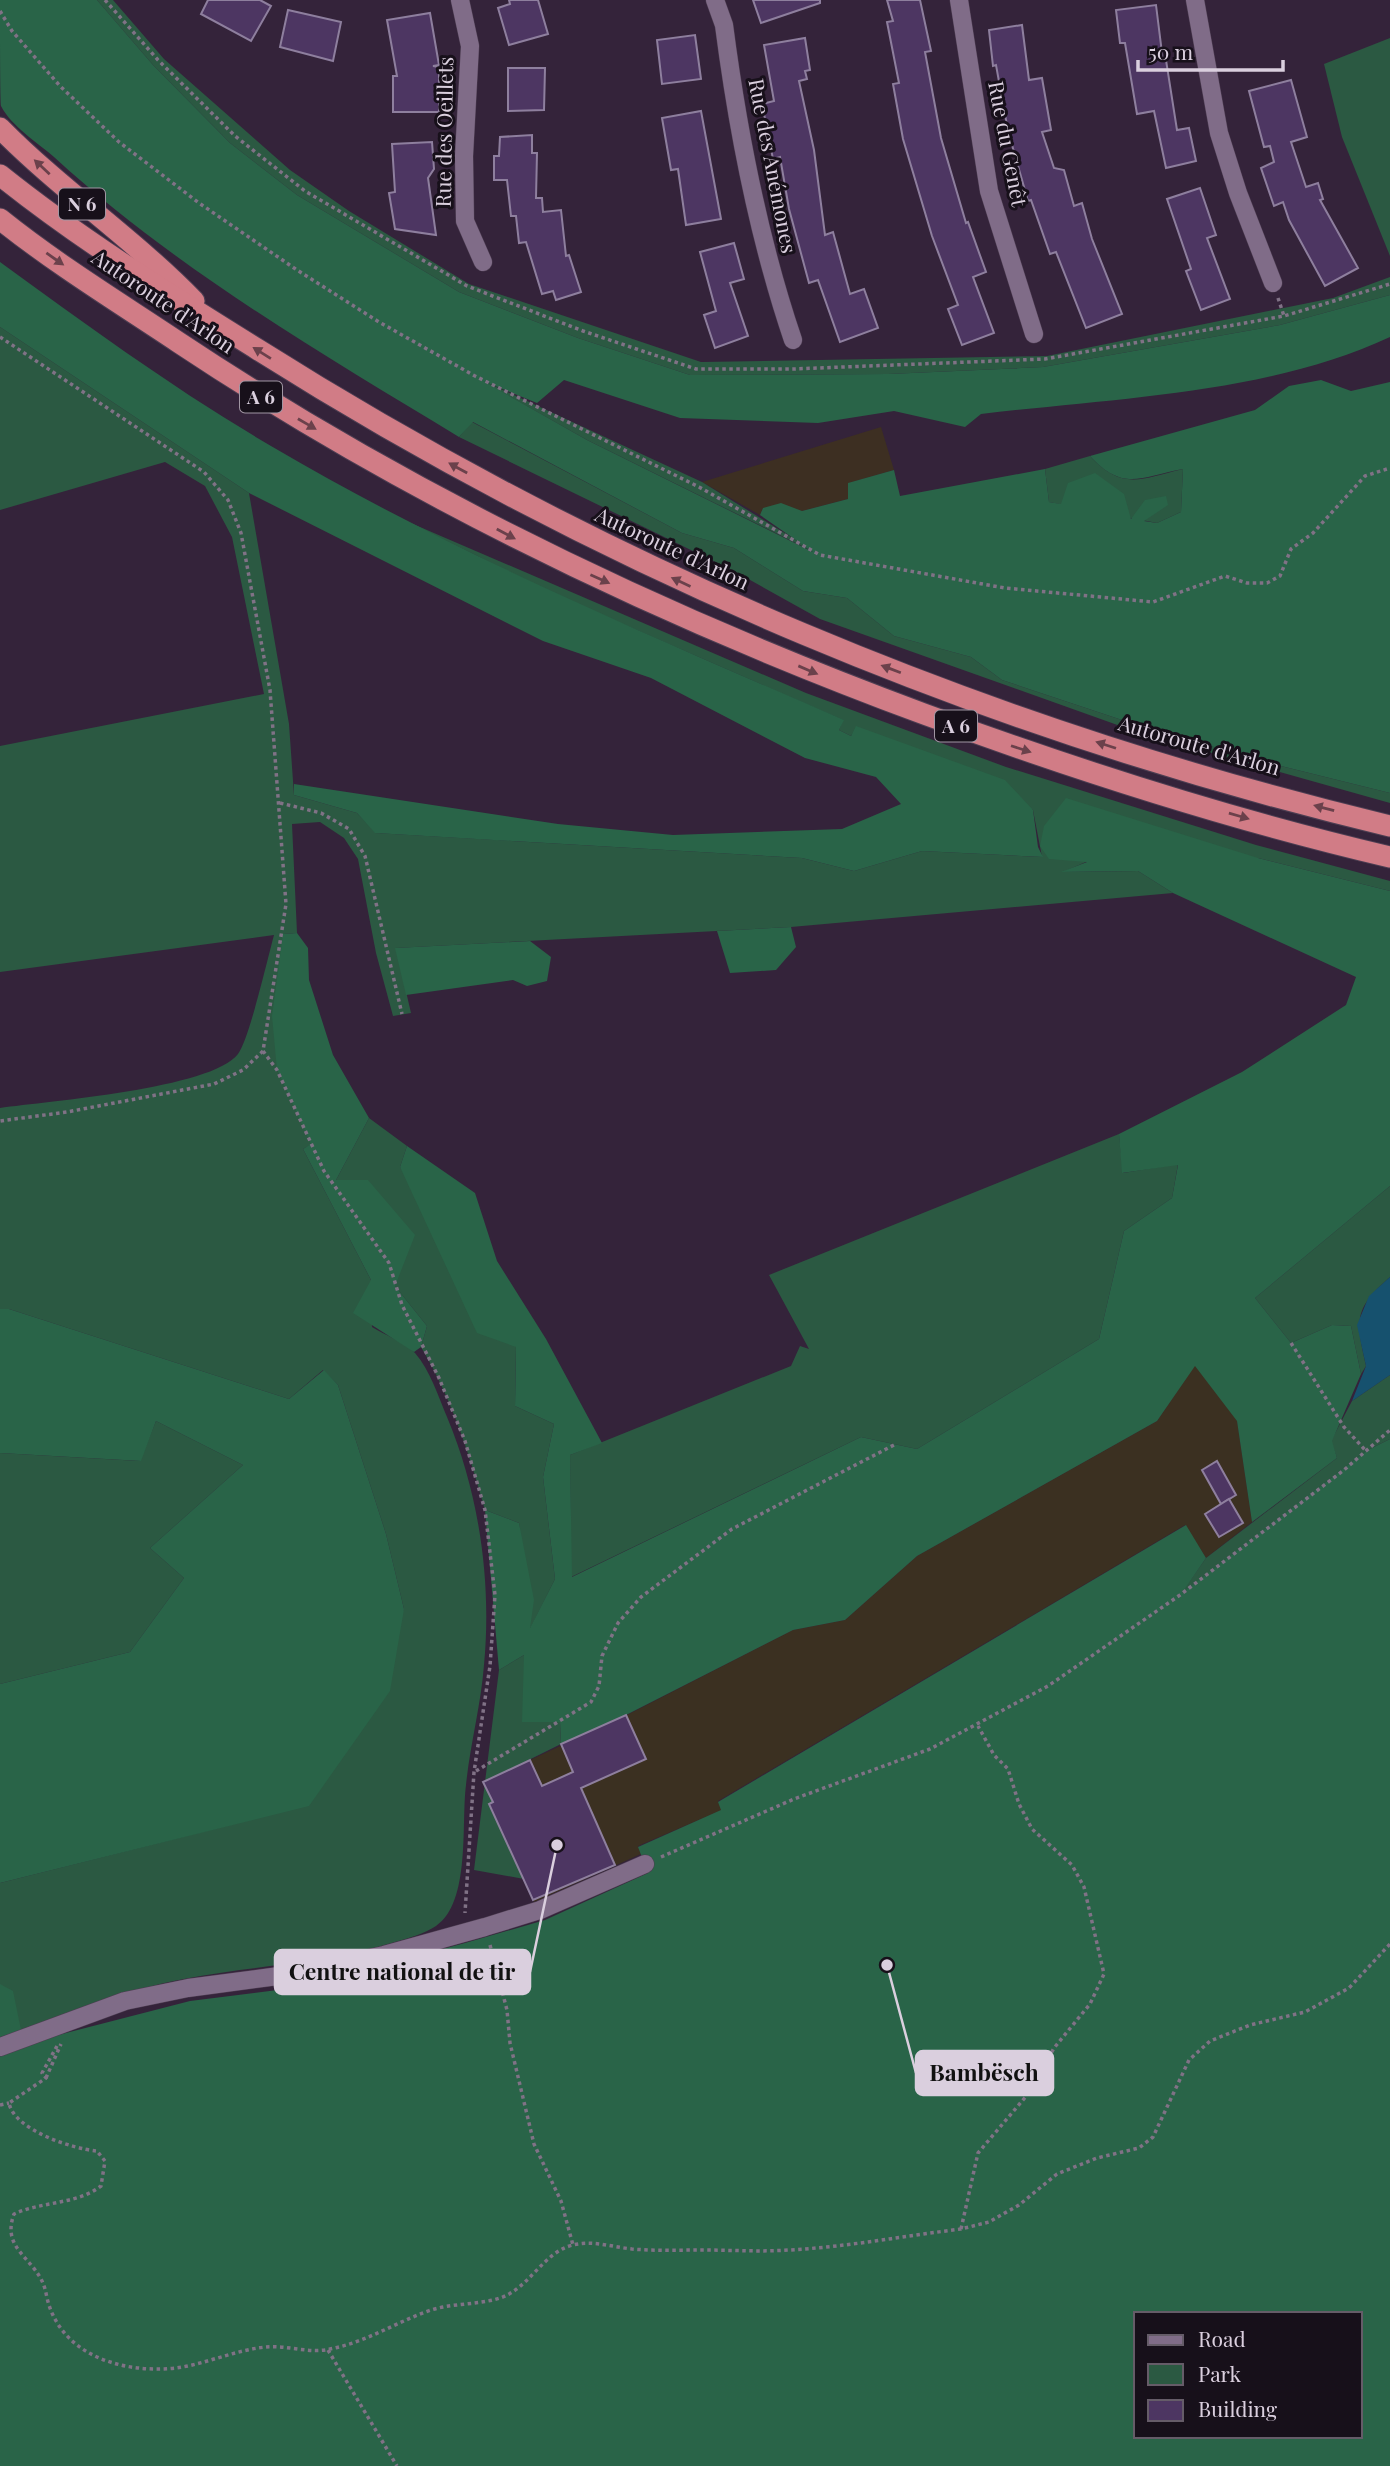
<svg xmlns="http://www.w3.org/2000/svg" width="1390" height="2466" viewBox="0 0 1390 2466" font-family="'Playfair Display',serif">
	<rect width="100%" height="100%" fill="#34233a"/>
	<!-- commercial -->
	<path fill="#3b3021" d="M1195 1365 1237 1420 1252 1522 1206 1558 1185 1525 718 1801 722 1810 638 1846 641 1854 534 1902 489 1804 492 1802 483 1782 627 1715 793 1630 845 1620 917 1556 1157 1421Z"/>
	<!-- industrial -->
	<path fill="#3d2f22" d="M881 427 894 470 849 483 848 499 802 511 763 508 760 515 702 482Z"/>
	<!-- green -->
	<g fill="#2b5942">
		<path d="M97 0H113L164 59 290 170 349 211 469 284 701 362 1047 356 1333 298 1390 277V295L1280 325 1043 367 889 374 690 375 578 338 459 292 297 195 230 143 153 65Z"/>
		<path d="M1390 38V256L1342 137 1324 64Z"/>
		<path d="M0 327 249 493 289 724 294 795 357 813 376 833 802 858 854 871 922 851 1042 857 1033 810 857 727 851 736 839 730 843 720 559 596 406 521 806 693 1006 767 1256 845 1390 881V891L1258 858 1088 861 1063 872 1138 871 1173 893 791 927 396 948 411 1013 393 1016 376 953 358 859 344 838 320 822 292 824 297 933 284 934 277 1070 312 1144 303 1149 371 1280 372 1327C385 1335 404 1342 415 1353 430 1370 438 1396 447 1417 479 1493 492 1582 484 1665 481 1705 470 1745 466 1785 461 1824 471 1902 436 1926 424 1934 409 1938 395 1942 326 1964 254 1965 184 1979 119 1991 62 2017 0 2037V1883L309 1805 404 1609 386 1534 338 1385 323 1370 289 1399 9 1309H0V1108C48 1101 211 1089 238 1054 249 1040 268 957 274 935L0 972V746L264 694 232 537 205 486 165 462 0 510Z"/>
		<path d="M475 377 702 482 820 555 587 440Z"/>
		<path d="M472 422 682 533 734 548 803 591 847 598 894 636 971 657 1002 680 1140 726 1277 765 1390 793V803L1137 732 820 619 734 571 459 437Z"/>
		<path d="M1090 456C1122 491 1141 479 1183 469L1181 512 1157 523 1049 502 1045 469Z"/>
		<path d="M369 1118 407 1146 400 1167 516 1347 515 1406 554 1424 543 1477 555 1579 529 1631 519 1523 485 1510C469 1453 452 1399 421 1347L427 1326 395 1286 336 1180Z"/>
		<path d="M1119 1134 1123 1173 1178 1164 1172 1198 1124 1231 1099 1339 917 1449 861 1437 571 1577 570 1455 791 1366 800 1346 809 1349 769 1275Z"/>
		<path d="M1390 1186V1277C1353 1309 1356 1321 1366 1366L1361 1374 1351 1326 1332 1325 1291 1343 1255 1298Z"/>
		<path d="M1390 1375V1439L1366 1451 1180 1595 1206 1558 1337 1458 1331 1441 1352 1401Z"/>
		<path d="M156 1421 243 1465 150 1548 184 1578 130 1652 0 1684V1453L140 1461Z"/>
		<path d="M524 1655 560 1722 561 1744 484 1782 493 1802 489 1804 524 1879 474 1870 499 1670Z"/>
	</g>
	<!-- forest -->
	<g fill="#296448" fill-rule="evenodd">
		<path d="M0 0H97L153 65 230 143 297 195 459 292 578 338 690 375 889 374 1043 367 1280 325 1390 295V337C1268 394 1114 398 981 414L965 427 894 411 818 423 680 418 564 380 537 403 483 381 587 440 813 552 760 515 763 508 781 503 802 511 848 499V483L894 470 900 496 1045 469 1049 502 1061 504 1068 483 1095 473 1124 494 1131 519 1145 500 1166 496 1168 505 1144 521 1157 523 1181 512 1183 469C1140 477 1123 492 1090 456L1255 410 1289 386 1321 380 1351 391 1390 382V793L1277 765 1140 726 1002 680 971 657 894 636 847 598 803 591 734 548 682 533 473 422 459 437C319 352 175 268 54 157 38 143 11 126 1 106 0 94 0 19 0 0Z"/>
		<path d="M0 262C88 326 177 391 271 446 454 554 650 635 844 720L839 730 851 736 856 726 1005 780 1033 810 1038 847 1043 857 922 851 854 871 802 858 375 833 357 813 294 795V784L558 824 673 835 842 829 901 804 876 777 805 758 651 678 543 641 249 493 0 327Z"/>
		<path d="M1066 798 1258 858 1390 891V1186L1255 1298 1291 1343 1332 1325 1351 1326 1361 1374 1332 1441 1337 1458 1252 1522 1237 1421 1195 1366 1157 1421 917 1556 845 1620 793 1630 626 1715 561 1744 560 1722H522L524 1655 499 1670 485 1510 519 1523 534 1600 530 1628 555 1579 543 1477 554 1424 515 1406 516 1347 477 1333 400 1167 407 1146 475 1193 497 1261 546 1339 602 1443 570 1455 572 1577 861 1437 917 1449 1099 1339 1124 1231 1172 1198 1178 1165 1122 1173 1119 1134 1242 1072 1346 1005 1356 977 1173 893 1138 871 1061 872 1087 862 1049 859 1040 846 1044 826Z"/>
		<path d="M791 927 796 947 776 970 730 973 717 931Z"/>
		<path d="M297 933 308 948 309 980 333 1055 369 1118 336 1180H368L415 1235 395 1286 427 1326 421 1347 414 1352 353 1313 371 1280 303 1149 311 1144 277 1070 272 1016 283 934Z"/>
		<path d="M530 941 551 957 547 981 527 986 513 980 406 995 395 948Z"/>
		<path d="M0 1309H9L289 1399 324 1370 338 1385 386 1534 404 1609 390 1691 309 1806 0 1883V1684L130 1652 184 1578 150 1548 243 1465 156 1421 141 1461 0 1453Z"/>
		<path d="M1390 1439V2466H0V2050L190 2001 301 1987 465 1943 545 1920 648 1873 638 1847 721 1810 718 1802 1186 1525 1206 1558 1182 1593 1366 1451ZM1136 2314H1360V2436H1136Z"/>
		<path d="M0 1984 13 1991 21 2030 0 2037Z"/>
	</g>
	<!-- water -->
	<path fill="#16516e" d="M1390 1277V1375L1352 1401 1366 1366 1357 1325 1369 1296Z"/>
	<!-- building -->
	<g fill="#4d3662" stroke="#8e7f9e" stroke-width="2">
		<path d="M208 0H260L271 6 251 41 201 14Z"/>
		<path d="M509 0H538L548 34 509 45 498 8 510 4Z"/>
		<path d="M753 0H820V3L761 23Z"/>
		<path d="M887 0H920L931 51 925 52 941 138 966 223 968 222 986 272 973 277 994 333 962 345 948 309 958 305 932 236 903 139 893 84 899 83 887 22 893 21Z"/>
		<path d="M1156 5 1163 61 1166 60 1177 130 1189 128 1196 161 1166 168 1154 111 1137 114 1125 43H1120L1116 10Z"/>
		<path d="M288 10 341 22 333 61 280 47Z"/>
		<path d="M430 13 439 65 433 66 439 67V112H393V76H397L387 20Z"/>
		<path d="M1022 25 1029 80 1042 78 1051 130 1042 132 1054 168 1064 170 1074 206 1082 203 1092 239 1122 314 1086 328 1056 252 1050 254 1031 200 1028 201 1008 131 996 65 993 66 989 30Z"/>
		<path d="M695 35 701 79 662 84 657 40Z"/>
		<path d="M805 38 810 70 805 71 807 79 799 81 814 150 825 235 833 232 850 294 864 289 878 328 840 342 818 280 809 283 789 209 780 157 773 159 762 104 774 101 764 45Z"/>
		<path d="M508 68H545L544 110 508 111Z"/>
		<path d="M1291 80 1307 137 1291 142 1306 187 1318 183 1323 199 1320 200 1358 268 1325 286 1289 220 1283 202 1274 206 1261 168 1274 162 1270 146 1264 147 1249 91Z"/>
		<path d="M701 111 721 219 686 225 678 169 671 170 662 118Z"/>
		<path d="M532 135V153H537L536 198H542L543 212 561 210 566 256 569 255 581 292 556 300 553 291 542 294 526 242 519 243 516 216H511L507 180H494V156H499L500 137Z"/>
		<path d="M432 142 434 169 428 178 436 235 395 229 389 193 395 192 392 144Z"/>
		<path d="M1200 188 1216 235 1207 238 1230 299 1201 310 1186 271 1191 269 1167 199Z"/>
		<path d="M734 243 744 279 730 283 748 336 715 348 704 315 716 311 700 252Z"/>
		<path d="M1217 1461 1236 1495 1221 1504 1202 1470Z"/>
		<path d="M1229 1499 1243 1523 1219 1537 1205 1514Z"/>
		<path d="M626 1715 646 1759 581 1788 615 1865 533 1900 489 1804 493 1802 483 1782 530 1760 542 1786 573 1772 561 1744Z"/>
	</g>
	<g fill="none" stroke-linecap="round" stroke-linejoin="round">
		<!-- minor casing -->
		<g stroke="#4d3e52" stroke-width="19">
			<g id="minor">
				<path d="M460 0 470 46 464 156 465 221 483 262"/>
				<path d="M715 0 724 25C738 133 758 237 793 340"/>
				<path d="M959 0 989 191 1034 334"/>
				<path d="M1195 0 1219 133 1238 193 1273 283"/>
				<path d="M0 2047 125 2001 188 1988 301 1973 384 1955 485 1927 540 1910 645 1864"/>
			</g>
		</g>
		<!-- motorway casing -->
		<g stroke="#4d3e52" stroke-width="23">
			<g id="motorway">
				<path d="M0 128C61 190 134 239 194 301"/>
				<path d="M0 175C81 240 169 294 257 349 605 569 989 730 1390 826"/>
				<path d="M0 219C56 264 118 302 178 342 411 497 662 617 924 714 1076 770 1232 820 1390 857"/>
			</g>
		</g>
		<!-- path -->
		<g stroke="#807286" stroke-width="3.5" stroke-dasharray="3.5 3.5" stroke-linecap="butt">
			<path d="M105 0 158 60 235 136 305 191 467 286 583 331 696 369H793L1045 359 1284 316 1390 284"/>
			<path d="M0 11 12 31 60 86 119 142 199 203 297 270 379 322 475 376 699 487 820 555 1005 588 1153 602 1225 576 1247 583H1267L1280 576 1291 549 1313 533 1365 476 1390 468"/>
			<path d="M1278 298 1284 316"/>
			<path d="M0 337 204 472 228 500 241 533 270 690 286 904 263 1051 243 1070 214 1084 67 1112 0 1121"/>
			<path d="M280 803 321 813 349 829 365 856 402 1014"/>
			<path d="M263 1051 277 1070 324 1171 389 1263 402 1305 439 1378 465 1441 485 1510 495 1595 490 1666 474 1772 465 1913"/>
			<path d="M1291 1343 1344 1427 1366 1451"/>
			<path d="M476 1771 591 1702 599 1686 602 1656 618 1623 641 1597 732 1529 894 1445"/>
			<path d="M661 1857 794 1799 930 1749 1048 1686 1180 1595 1344 1470 1390 1430"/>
			<path d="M490 1945 507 2010 510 2043 534 2144 561 2201 573 2245"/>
			<path d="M57 2046 42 2073 46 2078 9 2103C14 2130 73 2149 97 2151L105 2161 101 2186C76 2205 42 2201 14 2214 0 2252 39 2258 46 2293 57 2354 120 2374 176 2368 206 2364 235 2350 266 2347 287 2345 310 2354 330 2349 367 2342 396 2322 431 2310 453 2303 478 2305 500 2298 530 2288 543 2252 573 2245 593 2240 612 2247 632 2249 655 2251 679 2250 702 2250 731 2250 760 2252 789 2250 846 2247 904 2236 961 2229L989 2222 1019 2205 1057 2174 1097 2158 1139 2148 1153 2137 1189 2060 1210 2041 1250 2025 1305 2012 1349 1988 1390 1944"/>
			<path d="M46 2078 61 2044"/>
			<path d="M0 2105 9 2103"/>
			<path d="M961 2229 978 2153 1028 2094 1054 2048 1090 2004 1104 1974 1084 1887 1072 1865 1032 1829 1019 1804 1008 1769 994 1755 978 1726"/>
			<path d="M328 2350 397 2466"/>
		</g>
		<!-- minor -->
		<use href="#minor" stroke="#806c88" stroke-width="18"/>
		<!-- motorway -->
		<use href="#motorway" stroke="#d17c86" stroke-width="21"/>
	</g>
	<!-- one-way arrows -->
	<defs><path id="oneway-solid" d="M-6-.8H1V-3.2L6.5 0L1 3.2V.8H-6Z" transform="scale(1.75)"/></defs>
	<g fill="#6b414b">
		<use href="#oneway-solid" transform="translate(42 167) rotate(-137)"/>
		<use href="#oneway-solid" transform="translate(55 259) rotate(35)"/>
		<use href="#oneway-solid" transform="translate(262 353) rotate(-148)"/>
		<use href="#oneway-solid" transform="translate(307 424) rotate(30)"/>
		<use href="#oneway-solid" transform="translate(458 468) rotate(-151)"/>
		<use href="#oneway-solid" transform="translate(506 534) rotate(28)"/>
		<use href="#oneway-solid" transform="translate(600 579) rotate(24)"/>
		<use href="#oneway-solid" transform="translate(681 582) rotate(-155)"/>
		<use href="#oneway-solid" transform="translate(891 669) rotate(-159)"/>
		<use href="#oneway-solid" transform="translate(808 670) rotate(23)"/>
		<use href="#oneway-solid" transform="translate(1106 745) rotate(-162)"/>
		<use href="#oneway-solid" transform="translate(1021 749) rotate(18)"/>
		<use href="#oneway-solid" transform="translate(1324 808) rotate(-165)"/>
		<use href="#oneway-solid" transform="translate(1239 816) rotate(16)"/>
	</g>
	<g text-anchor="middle" stroke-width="6" stroke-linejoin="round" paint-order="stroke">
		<!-- shield labels -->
		<g fill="#17101a" stroke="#a096a3" stroke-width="2">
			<rect x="59" y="188.5" width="46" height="31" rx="5"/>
			<rect x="240" y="381.5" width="42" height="31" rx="5"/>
			<rect x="935" y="710.5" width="42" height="31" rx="5"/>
		</g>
		<g font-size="19" font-weight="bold" fill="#dacfde">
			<text x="82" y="211">N 6</text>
			<text x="261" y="404">A 6</text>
			<text x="956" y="733">A 6</text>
		</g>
		<!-- street labels -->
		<g font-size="21" fill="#dacfde" stroke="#17101a">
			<text transform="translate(445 132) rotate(-89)" y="7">Rue des Oeillets</text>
			<text transform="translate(1007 144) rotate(79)" y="7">Rue du Genêt</text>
			<text transform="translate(772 166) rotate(79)" y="7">Rue des Anémones</text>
			<text transform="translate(163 302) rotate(34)" y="7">Autoroute d'Arlon</text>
			<text transform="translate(672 549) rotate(25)" y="7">Autoroute d'Arlon</text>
			<text transform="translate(1199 746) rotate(16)" y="7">Autoroute d'Arlon</text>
		</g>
	</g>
	<!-- callouts -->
	<path fill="none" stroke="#dacfde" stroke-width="2.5" d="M557 1845L530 1972M887 1965L916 2073"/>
	<g fill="#dacfde" stroke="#17101a" stroke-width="2.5">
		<circle cx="557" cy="1845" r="7"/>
		<circle cx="887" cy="1965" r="7"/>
	</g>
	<g fill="#dacfde" stroke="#dacfde" stroke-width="2.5">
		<rect x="275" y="1950" width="255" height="44" rx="7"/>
		<rect x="916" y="2051" width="137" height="44" rx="7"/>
	</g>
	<g font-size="23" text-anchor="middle" font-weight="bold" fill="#111">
		<text x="402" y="1980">Centre national de tir</text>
		<text x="984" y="2081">Bambësch</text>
	</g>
	<!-- legend -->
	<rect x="1134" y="2312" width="228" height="126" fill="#17101a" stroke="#655c68" stroke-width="2"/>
	<rect x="1148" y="2335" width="35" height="10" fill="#806c88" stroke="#655c68" stroke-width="2"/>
	<text x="1198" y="2347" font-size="21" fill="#dacfde">Road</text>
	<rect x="1148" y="2364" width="35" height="21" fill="#2b5942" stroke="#655c68" stroke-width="2"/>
	<text x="1198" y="2382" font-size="21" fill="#dacfde">Park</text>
	<rect x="1148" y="2400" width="35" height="21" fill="#4d3662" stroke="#655c68" stroke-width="2"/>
	<text x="1198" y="2417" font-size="21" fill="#dacfde">Building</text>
	<!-- scale -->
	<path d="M1138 60v10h145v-10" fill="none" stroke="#dacfde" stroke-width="3.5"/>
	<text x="1148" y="60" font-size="21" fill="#dacfde" stroke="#17101a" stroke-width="5" paint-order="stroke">50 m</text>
</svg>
